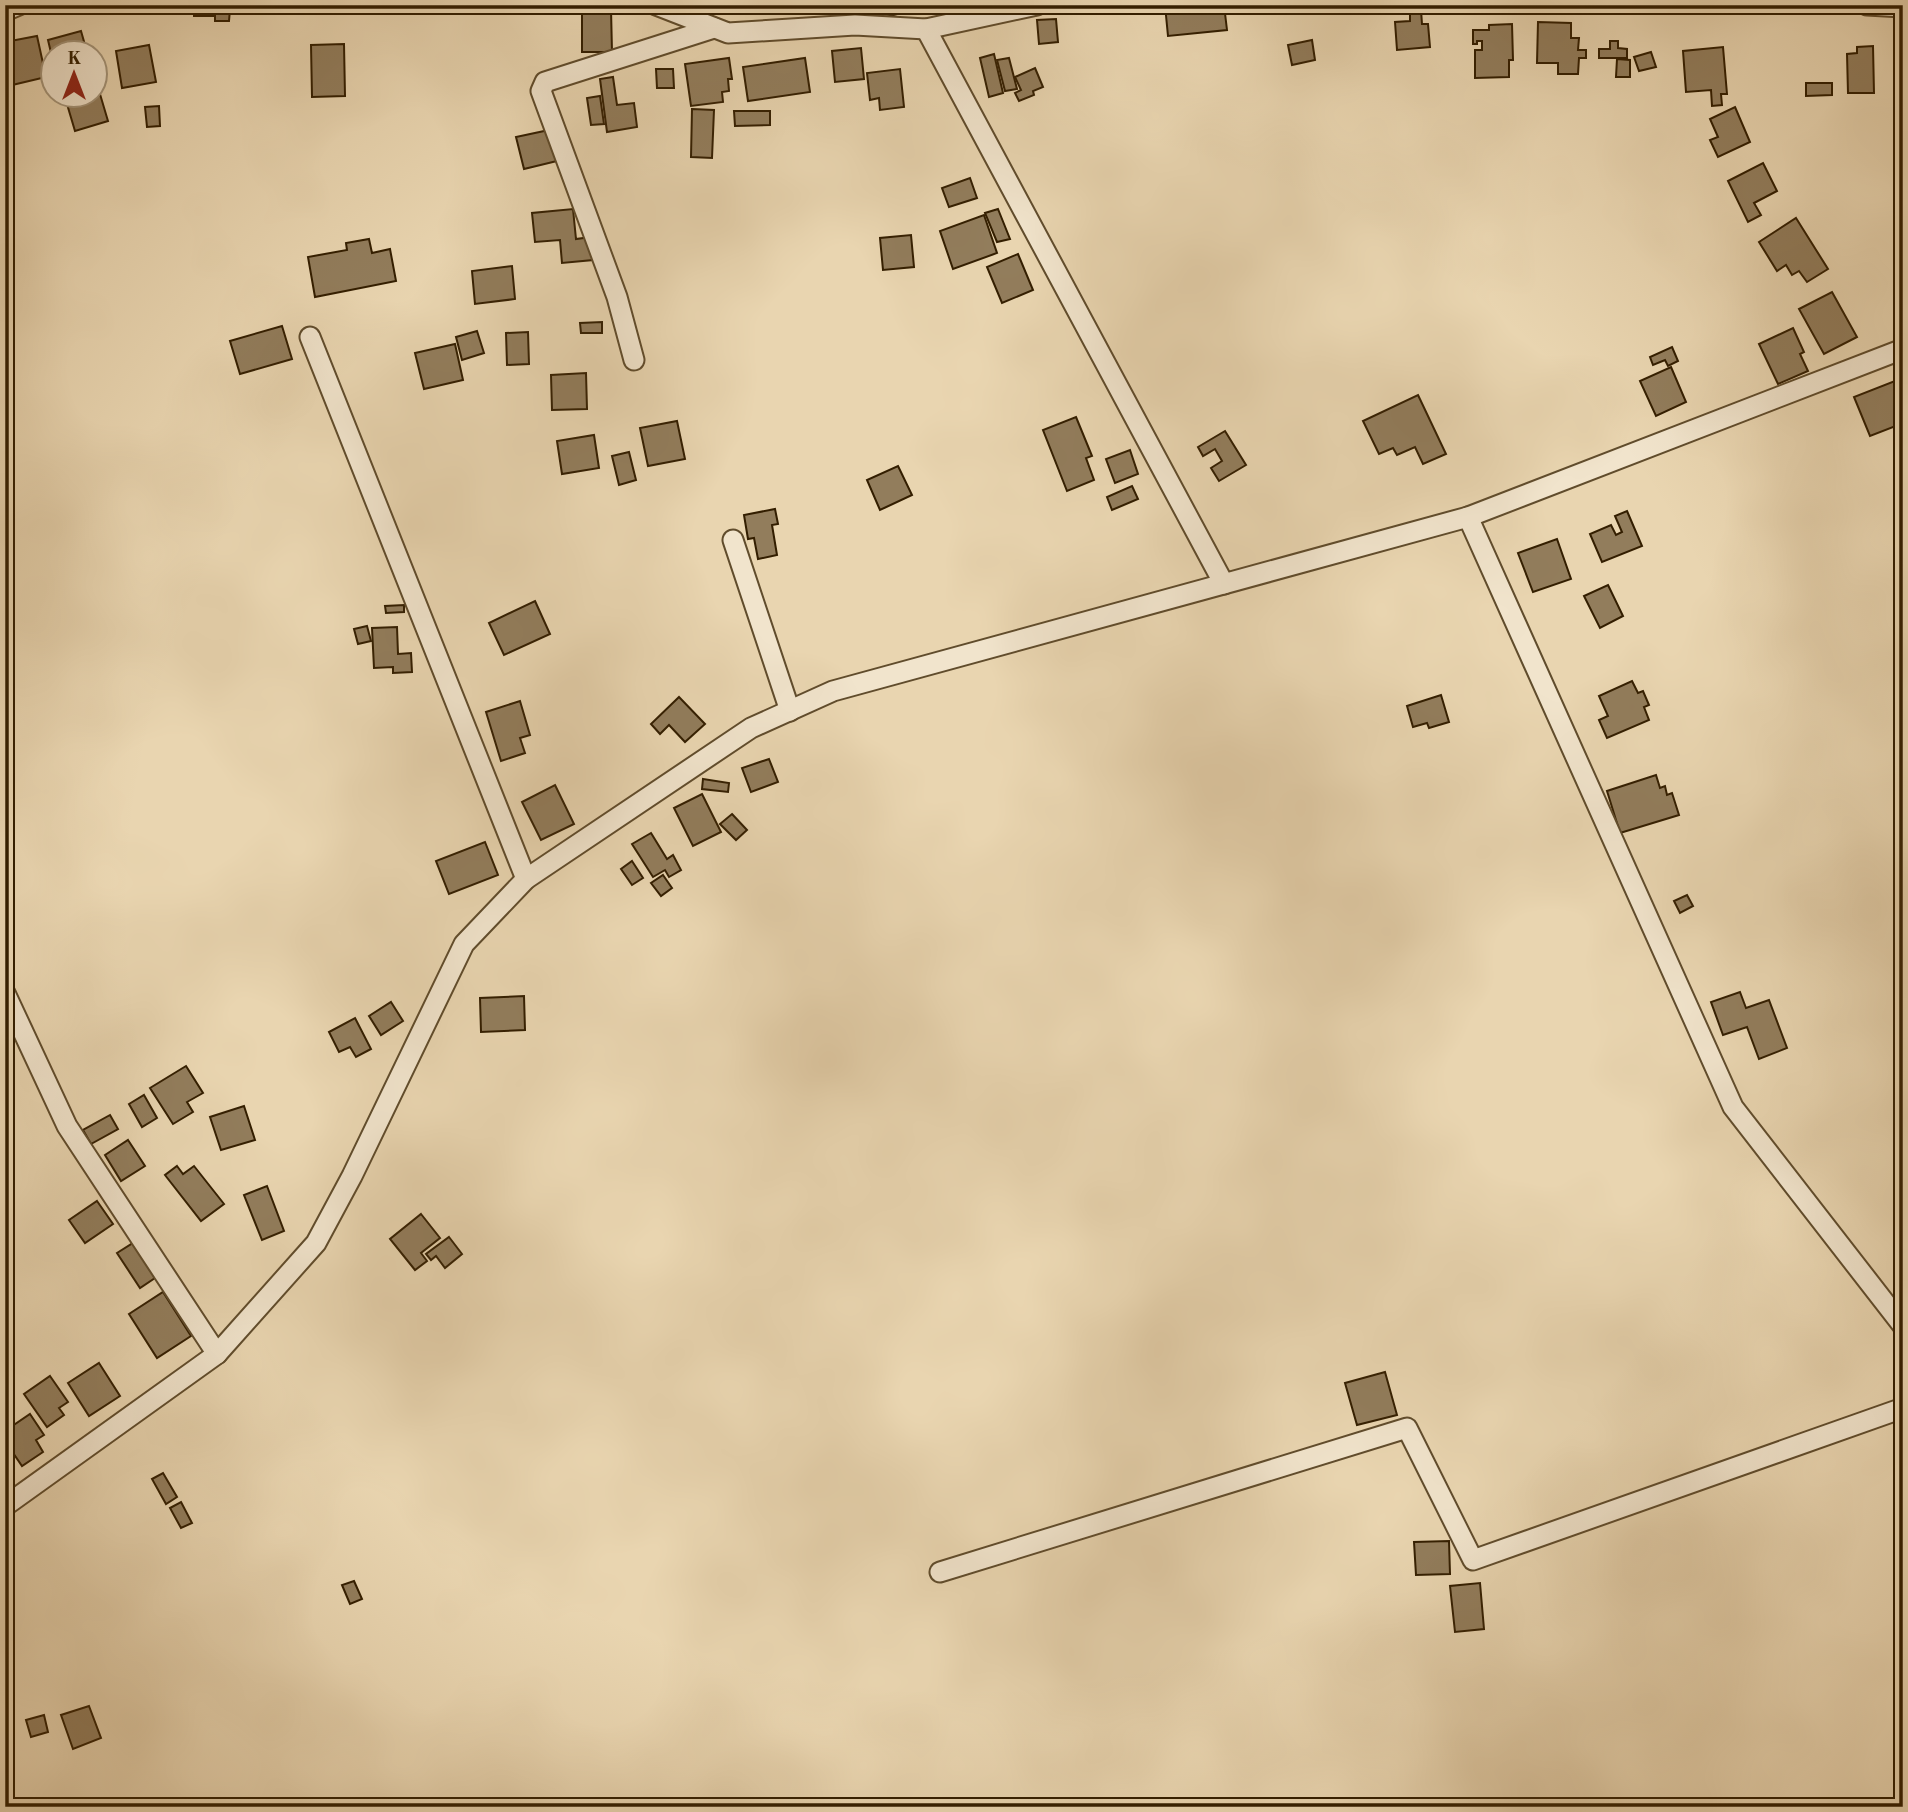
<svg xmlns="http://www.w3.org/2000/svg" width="1908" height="1812" viewBox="0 0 1908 1812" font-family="'Old Standard TT',serif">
	<rect width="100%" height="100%" fill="#e9d5b0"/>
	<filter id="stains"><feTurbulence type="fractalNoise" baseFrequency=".00286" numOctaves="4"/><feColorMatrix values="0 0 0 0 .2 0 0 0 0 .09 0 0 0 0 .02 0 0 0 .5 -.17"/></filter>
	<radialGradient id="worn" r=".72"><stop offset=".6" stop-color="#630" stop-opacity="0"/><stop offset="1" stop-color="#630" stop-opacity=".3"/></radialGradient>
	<!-- building -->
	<g fill="#927d5c" stroke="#331e00" stroke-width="2">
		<path d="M194 5H213L212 9H230L229 21H215V16H194Z"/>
		<path d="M879 5H914L915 9 883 18Z"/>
		<path d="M1165 5H1224L1227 30 1168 36Z"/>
		<path d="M582 9H611L612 52H582Z"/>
		<path d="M1421 10 1422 24H1428L1430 47 1397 50 1395 22 1410 21V11Z"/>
		<path d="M1056 19 1058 42 1039 44 1037 20Z"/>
		<path d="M1538 22 1571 23V38H1579L1578 50H1586V58H1579L1578 74H1558V63H1537Z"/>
		<path d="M1512 24 1513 60H1509V77L1475 78V50H1482V41H1477V44H1473V30H1489V25Z"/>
		<path d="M81 31 87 52H52V57L48 40Z"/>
		<path d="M37 36 46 77 8 86 5 74V42Z"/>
		<path d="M1312 40 1315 60 1292 65 1288 45Z"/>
		<path d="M1610 41H1618V48L1627 49V58H1599V49H1610Z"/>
		<path d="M344 44 345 96 312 97 311 45Z"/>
		<path d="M149 45 156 82 122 88 116 51Z"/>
		<path d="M1873 46 1874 93H1848L1847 54 1857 53V47Z"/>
		<path d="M1723 47 1727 94H1721L1722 105 1712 106 1711 90 1686 92 1683 51Z"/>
		<path d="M861 48 864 79 835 82 832 51Z"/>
		<path d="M1651 52 1656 67 1639 71 1634 57Z"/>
		<path d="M994 54 1003 93 989 97 980 58Z"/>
		<path d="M729 58 732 79H728L729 91 722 92 723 102 691 106 685 64Z"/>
		<path d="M805 58 810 92 748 101 743 67Z"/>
		<path d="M1009 58 1017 89 1005 91 997 60Z"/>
		<path d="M1617 59 1630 60V77H1616Z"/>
		<path d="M1035 68 1043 87 1033 91 1034 95 1019 101 1015 93 1021 90 1015 77Z"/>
		<path d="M656 69H673L674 88H657Z"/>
		<path d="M900 69 904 107 880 110 879 98 870 100 867 73Z"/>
		<path d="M613 77 617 105 634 103 637 127 607 132 600 79Z"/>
		<path d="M1806 83H1832V95L1806 96Z"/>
		<path d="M94 84H97L108 121 75 131 64 94H94Z"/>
		<path d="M600 96 604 124 591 125 587 98Z"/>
		<path d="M159 106 160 126 147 127 145 107Z"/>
		<path d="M1735 107 1750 142 1718 157 1710 140 1718 137 1710 119Z"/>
		<path d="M692 109 714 110 712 158 691 157Z"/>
		<path d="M734 111H770V125L735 126Z"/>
		<path d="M549 130 557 161 524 169 516 137Z"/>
		<path d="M1763 163 1777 191 1754 203 1761 215 1748 222 1728 181Z"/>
		<path d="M970 178 977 198 949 207 942 188Z"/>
		<path d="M573 209 576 239 591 237 593 260 562 263 560 240 535 242 532 213Z"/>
		<path d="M998 209 1010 239 997 242 985 213Z"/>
		<path d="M984 215 997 253 953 269 940 231Z"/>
		<path d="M1796 218 1828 269 1807 282 1799 271 1792 275 1786 265 1777 271 1759 242Z"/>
		<path d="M911 235 914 267 883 270 880 238Z"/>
		<path d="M369 239 372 253 390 249 396 281 315 297 308 257 347 250 346 243Z"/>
		<path d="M1018 254 1033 290 1002 303 987 267Z"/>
		<path d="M512 266 515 299 475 304 472 271Z"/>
		<path d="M1832 292 1857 337 1824 354 1799 309Z"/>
		<path d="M602 322V333H581L580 323Z"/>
		<path d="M282 326 292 359 240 374 230 341Z"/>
		<path d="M1793 328 1804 352 1800 354 1808 371 1778 384 1759 344Z"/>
		<path d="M477 331 484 353 462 360 456 337Z"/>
		<path d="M528 332 529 364 507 365 506 333Z"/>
		<path d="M455 344 463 380 424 389 415 353Z"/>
		<path d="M1672 347 1678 361 1668 366 1665 360 1653 365 1650 357Z"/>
		<path d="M1671 367 1686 402 1656 416 1640 381Z"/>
		<path d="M586 373 587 409 552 410 551 375Z"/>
		<path d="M1900 379 1903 386V409L1896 411 1901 424 1870 436 1854 397Z"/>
		<path d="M1418 395 1446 454 1423 464 1415 447 1397 455 1393 448 1379 454 1363 421Z"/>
		<path d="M1076 417 1092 456 1086 458 1094 480 1067 491 1043 430Z"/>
		<path d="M677 421 685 459 648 466 640 428Z"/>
		<path d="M1225 431 1246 465 1219 481 1211 468 1222 461 1215 449 1203 456 1198 447Z"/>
		<path d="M594 435 599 468 562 474 557 441Z"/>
		<path d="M1130 450 1138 474 1115 483 1106 459Z"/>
		<path d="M629 452 636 480 619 485 612 456Z"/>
		<path d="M898 466 912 495 880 510 867 480Z"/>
		<path d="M1132 486 1138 499 1112 510 1107 497Z"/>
		<path d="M775 509 778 524 772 525 777 555 758 559 754 538 748 539 744 515Z"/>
		<path d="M1627 511 1642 546 1602 562 1590 534 1611 525 1616 535 1622 532 1615 516Z"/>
		<path d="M1557 539 1571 579 1533 592 1518 553Z"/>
		<path d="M1608 585 1623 616 1600 628 1584 596Z"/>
		<path d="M535 601 550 634 504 655 489 623Z"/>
		<path d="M404 605V612L386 613 385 606Z"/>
		<path d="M367 626 371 641 358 644 354 629Z"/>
		<path d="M397 627 398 654 411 653 412 672 393 673V667L374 668 372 628Z"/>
		<path d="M1632 681 1638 693 1643 691 1649 705 1644 707 1649 720 1607 738 1599 720 1608 716 1599 696Z"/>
		<path d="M1441 695 1449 722 1429 728 1427 723 1413 727 1407 706Z"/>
		<path d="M679 697 705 724 685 742 669 725 660 734 651 724Z"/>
		<path d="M520 701 530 735 520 738 525 753 501 761 486 712Z"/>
		<path d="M769 759 778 782 751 792 742 768Z"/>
		<path d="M1656 775 1660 788 1665 786 1667 795 1672 793 1679 815 1620 833 1607 791Z"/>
		<path d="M703 779 729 783 728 792 702 789Z"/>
		<path d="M555 785 574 824 541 840 522 802Z"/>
		<path d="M702 794 721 832 693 846 674 808Z"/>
		<path d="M732 814 747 830 736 840 720 824Z"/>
		<path d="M651 833 667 859 673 855 681 870 669 877 665 870 653 877 632 844Z"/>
		<path d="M485 842 498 875 449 894 436 861Z"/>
		<path d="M632 861 643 878 632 885 621 869Z"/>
		<path d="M663 875 672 888 661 896 651 883Z"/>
		<path d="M1687 895 1693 906 1680 913 1674 901Z"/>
		<path d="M1740 992 1746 1008 1769 1000 1787 1048 1759 1059 1747 1027 1723 1035 1711 1002Z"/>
		<path d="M524 996 525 1030 481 1032 480 998Z"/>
		<path d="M391 1002 403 1021 381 1035 369 1016Z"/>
		<path d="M355 1018 371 1049 356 1057 350 1047 339 1052 329 1032Z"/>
		<path d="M186 1066 203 1093 187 1102 193 1112 173 1124 150 1088Z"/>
		<path d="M144 1095 157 1118 142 1127 129 1104Z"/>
		<path d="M244 1106 255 1140 221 1150 210 1117Z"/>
		<path d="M110 1115 118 1129 91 1144 83 1130Z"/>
		<path d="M128 1140 145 1166 121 1181 105 1155Z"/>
		<path d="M177 1166 183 1174 194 1166 224 1204 201 1221 165 1175Z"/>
		<path d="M267 1186 284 1231 262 1240 244 1195Z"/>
		<path d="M97 1201 113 1224 85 1243 69 1220Z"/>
		<path d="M421 1214 440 1238 421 1253 427 1261 415 1270 390 1239Z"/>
		<path d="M449 1237 462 1254 445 1268 436 1256 431 1260 426 1254Z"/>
		<path d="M133 1243 155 1278 140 1288 117 1253Z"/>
		<path d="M163 1292 191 1336 157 1358 129 1314Z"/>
		<path d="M99 1363 120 1396 89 1416 68 1383Z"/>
		<path d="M1385 1372 1397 1415 1357 1425 1345 1383Z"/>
		<path d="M50 1376 68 1402 59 1408 64 1415 47 1427 24 1394Z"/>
		<path d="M30 1414 44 1435 36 1440 43 1452 22 1466 5 1441V1431Z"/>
		<path d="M163 1473 177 1497 166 1504 152 1479Z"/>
		<path d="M181 1502 192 1523 181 1528 170 1508Z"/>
		<path d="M1449 1541 1450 1574 1416 1575 1414 1542Z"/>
		<path d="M354 1581 362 1599 350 1604 342 1585Z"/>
		<path d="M1480 1583 1484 1629 1455 1632 1450 1586Z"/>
		<path d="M89 1706 101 1738 73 1749 61 1715Z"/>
		<path d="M44 1715 48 1732 31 1737 26 1720Z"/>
	</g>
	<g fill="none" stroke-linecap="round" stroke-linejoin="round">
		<!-- street casing -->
		<g stroke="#604c2c" stroke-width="23">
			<g id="street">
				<path d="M656 5 728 33 855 25 926 29 1037 5"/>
				<path d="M1867 5 1903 7"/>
				<path d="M5 11 19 5"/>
				<path d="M926 29 1224 584"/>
				<path d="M310 337 526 879"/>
				<path d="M634 360 617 297 541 91 545 82 714 28"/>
				<path d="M1468 517 1733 1107 1903 1326"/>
				<path d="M733 540 790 711"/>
				<path d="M5 993 67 1126 217 1354"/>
				<path d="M5 1506 217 1354 316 1243 352 1176 464 944 526 879 751 728 833 691 1468 517 1903 349"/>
				<path d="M940 1572 1407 1428 1473 1560 1903 1408"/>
			</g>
		</g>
		<!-- street -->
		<use href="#street" stroke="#f1e4cc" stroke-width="19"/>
	</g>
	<!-- margin -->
	<rect width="1908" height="1812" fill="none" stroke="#e9d5b0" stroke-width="28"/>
	<rect x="7" y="7" width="1894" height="1798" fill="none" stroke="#331e00" stroke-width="3.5"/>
	<rect x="14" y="14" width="1880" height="1784" fill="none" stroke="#331e00" stroke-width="2"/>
	<!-- north arrow -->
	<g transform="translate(74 74)"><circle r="33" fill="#f1e4cc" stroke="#a5957a" stroke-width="2"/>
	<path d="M0-5L12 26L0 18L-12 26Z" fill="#8f2418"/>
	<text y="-10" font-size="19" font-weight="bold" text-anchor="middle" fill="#331e00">K</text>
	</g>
	<rect width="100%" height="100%" filter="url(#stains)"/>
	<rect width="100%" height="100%" fill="url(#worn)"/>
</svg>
